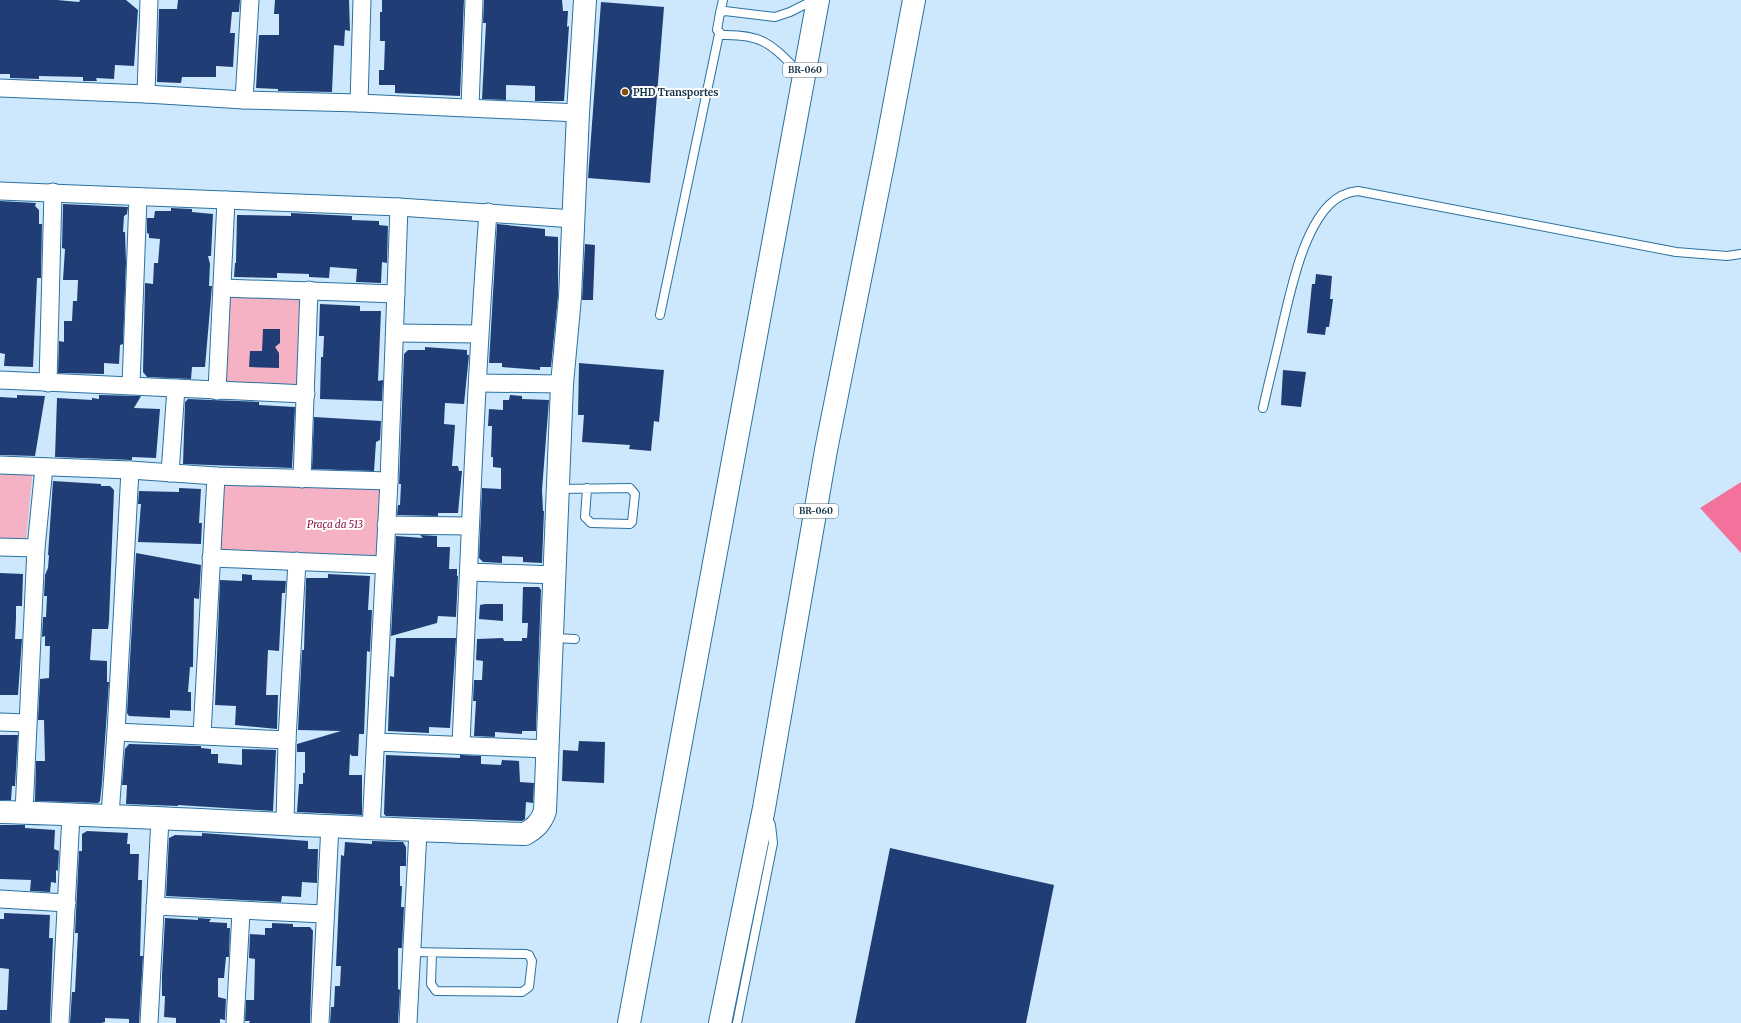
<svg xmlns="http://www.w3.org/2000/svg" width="1741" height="1023" viewBox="0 0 1741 1023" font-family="Merriweather,serif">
	<rect width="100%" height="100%" fill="#cde8fd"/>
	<!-- green -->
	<g fill="#f4b2c4">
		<path d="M223 282 315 287 308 403 214 399Z"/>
		<path d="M0 465 33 466 26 541 0 540Z"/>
		<path d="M211 472 395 478 389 574 206 566Z"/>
	</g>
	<!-- forest -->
	<path fill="#f2729c" d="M1741 482V553L1700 508Z"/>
	<!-- building -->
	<g fill="#203e75">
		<path d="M0 0H57L79 2 80 0H126L138 10 134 66 115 65 114 79 96 78 97 81H83V77L39 76V79L10 78V74H0Z"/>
		<path d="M178 0H240L239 12H232L230 33H235L233 67 216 66V77H182L181 83 157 82 159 9H177Z"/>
		<path d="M275 0H349L350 31 345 30 344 46 334 45 332 92 278 91V89L256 88 259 35H279V14H274Z"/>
		<path d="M382 0H464L460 96 395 93V85H379V70H384L385 41H380V12H382Z"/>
		<path d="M484 0H562L563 11H568L567 27 569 26 564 101H535V86L506 85V100L482 99 486 23H483Z"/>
		<path d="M601 2 664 7 650 183 588 178Z"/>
		<path d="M0 201 36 203 35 206 39 210V224H42L41 278H37L33 367 4 366 5 354 0 353Z"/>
		<path d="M63 204 128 207 127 214 124 216 123 232H125L126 262 123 344 120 345 119 364 104 363V374L58 373 59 341 64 342V321H72L73 301H77L78 280H63L65 249 62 248Z"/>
		<path d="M171 208 192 209V212L213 214 211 256H208L210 264 209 286H212L205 367H192L191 379 147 377 143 372 145 283 153 284 154 263H158L160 239 149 238V234L147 233V218H154L155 211H171Z"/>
		<path d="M291 213 352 216V220L379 221V225L388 226 387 263 382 262 381 283 356 282 357 269 330 267 329 278 309 277V274L277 273V278L234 277 235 263H236L237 215 291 216Z"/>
		<path d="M497 224 545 229V236L558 237V296L551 367H540V370L502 367V363H489Z"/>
		<path d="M585 244 595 245 593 300H582Z"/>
		<path d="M1316 274 1332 276 1330 299H1333L1331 314 1329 327H1326L1325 335 1307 333 1312 284H1315Z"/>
		<path d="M320 304 360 306V311H381L378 381 383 380 382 401 320 399 321 357H323L324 336H319Z"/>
		<path d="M263 329H280V343L275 347 279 353V368L249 367 250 351H262Z"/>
		<path d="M425 347 467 350V355H469L464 404 445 403 444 424 455 425 452 466H458L459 471H462L458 513H438V516L397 515 398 505H400L401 484H399L404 354 408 350H425Z"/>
		<path d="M579 363 664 370 659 422 654 421 651 451 629 449 630 445 582 442 584 415H578Z"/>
		<path d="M1283 370 1306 372 1301 407 1281 405Z"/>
		<path d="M17 395 45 396 35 456 0 455V397L17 398Z"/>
		<path d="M99 395 141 396 134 408 160 409 156 458 132 457V460L55 457 57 398 92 400V398L99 399Z"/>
		<path d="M510 395 522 396V399L549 400 542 490 543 511H544L542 563 523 562V557L502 556V563L483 562 479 558 482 488 501 489V468L493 467V457H491L492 426H488L489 409 503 410V400H509Z"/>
		<path d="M188 399 259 402V405L295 407 292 468 183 464 185 402Z"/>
		<path d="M314 417 381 421 380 440 376 442 374 471 312 469Z"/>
		<path d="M53 481 101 484V486H110L114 490 109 621 108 629H92L90 660 107 661V682H109L102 783 100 801 98 803 35 801 36 761H45L44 720H38L40 679 49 678 50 646H45V636L42 637 43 617H46L47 596H44L45 575 48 568 49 555H48Z"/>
		<path d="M179 488 201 489 199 523H202L201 544 138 542 141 504H138L139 491 179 492Z"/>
		<path d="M420 535 437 536V547H450L449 569H457V576H458L456 617 438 616 437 623 391 636 396 536 423 538Z"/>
		<path d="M136 553 201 565 199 599 194 598 193 667H190L188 692H191V711L170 710V718L129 716 127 713Z"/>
		<path d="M0 573 23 574 22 606H16V619L15 639H22L18 695H0Z"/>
		<path d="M242 574 252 575V580L286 581 285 593H282L279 651 268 650 266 695H278L277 729 235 725 236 706 215 705 220 580 242 581Z"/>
		<path d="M328 574 370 576 368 610H372L370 652 367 651 364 734H359L358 756H352L350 754 349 775H362V815L297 812 299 784H303V773H305V752H297V744L341 731 298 730 302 650H304L306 578H328Z"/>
		<path d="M523 587H539L541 590 536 731H522V734L495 732V737L474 736 476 701H473L474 680H482L483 661 476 660 477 639 503 638 504 641H522V638H527L528 623H522Z"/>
		<path d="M485 604H503V621L479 619 480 605Z"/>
		<path d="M396 638H456L450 728 429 727V733L388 731 390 676 394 677Z"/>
		<path d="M0 735H18L15 786H12L11 800H0Z"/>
		<path d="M579 741 605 742 604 783 562 781 563 750 578 751Z"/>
		<path d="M129 744 201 746V748L211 749V754H218V763L242 765V749L276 750 273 811 178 805V806L126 804 127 785H122L125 749Z"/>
		<path d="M386 755 460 758V755L481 756V764L501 765 502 760 519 761 520 782 534 783 533 803 526 802 525 819 522 821 386 816 384 814Z"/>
		<path d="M0 825H25V828L55 830 54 849 59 851 58 871 56 870V883L51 882 50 892 30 891 31 880 0 879Z"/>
		<path d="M87 831 128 833 127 844H130V854H139L138 880H142L140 956H143L139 1023H129V1019L105 1018V1022L101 1023H70L72 992H75L78 933H75L79 851H82V834Z"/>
		<path d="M202 833 308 841V849H318L317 883 302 882 301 897 282 896 281 902 166 896 169 838 175 835 202 836Z"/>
		<path d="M372 841 403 842 406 847V866H400V886H402L401 907H404L402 948H398V989L400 990 398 1023H330L331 1007H334L335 986H340L341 966H336L341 855 344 856 345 842 372 844Z"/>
		<path d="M890 848 1054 885 1026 1023H855Z"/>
		<path d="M4 913 50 915 49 938H53L50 1023H0V1010H7L9 969 0 968V919H4Z"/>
		<path d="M165 918 198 920V918L211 919 209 922 227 923V928H230L229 957H226L224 978H218V997L226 999 225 1020 220 1019V1023H176V1018L164 1017 165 996H162V976Z"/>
		<path d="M272 923 293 924V927H310L313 931 310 1023H249L250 1021H245L246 1000H254L255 959 249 958 250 934 265 935V928H272Z"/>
	</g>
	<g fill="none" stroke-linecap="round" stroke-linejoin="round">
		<!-- lane casing -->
		<g stroke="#2a71a0" stroke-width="10">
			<g id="lane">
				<path d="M720 13 723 0"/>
				<path d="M802 75C773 47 766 34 723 35L717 30 720 13 725 11 775 17 790 12 814 0"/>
				<path d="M660 315 719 34"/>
				<path d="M1263 408C1269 381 1276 354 1282 327 1291 290 1302 233 1329 205 1337 197 1347 192 1358 191L1676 252 1727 256 1741 254"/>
				<path d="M559 489 630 488 635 494 632 522 630 524 591 523 585 517 587 488"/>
				<path d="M553 638 575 639"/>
				<path d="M411 952 526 954 529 955 532 961 529 987 522 992 436 991 431 984 432 953"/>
				<path d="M737 1023 773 843 771 825 768 818"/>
			</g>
		</g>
		<!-- street casing -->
		<g stroke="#2a71a0" stroke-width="19">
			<g id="street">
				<path d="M0 88 146 94 244 100 359 103 578 113"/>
				<path d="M146 94 149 0"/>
				<path d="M244 100 250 0"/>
				<path d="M359 103 362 0"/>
				<path d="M470 107 474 0"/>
				<path d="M0 191 399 207 574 219"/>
				<path d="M223 288 396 294"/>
				<path d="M395 333 479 334"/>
				<path d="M0 380 306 394"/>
				<path d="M48 383 53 192"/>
				<path d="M478 383 562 384"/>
				<path d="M131 385 138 198"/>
				<path d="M217 391 226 200"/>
				<path d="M0 465 130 470 216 476 389 481"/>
				<path d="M170 473 176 388"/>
				<path d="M302 479 309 290"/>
				<path d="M386 525 470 526"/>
				<path d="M0 547 36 548"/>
				<path d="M211 558 384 565"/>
				<path d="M469 572 556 575"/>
				<path d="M0 722 28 723"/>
				<path d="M116 732 287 740"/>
				<path d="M202 735 216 476"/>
				<path d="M376 742 548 749"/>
				<path d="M461 744C469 567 475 389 488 212"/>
				<path d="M24 813 36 548 44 467"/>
				<path d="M110 815 116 732 130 470"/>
				<path d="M285 823 287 740 297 561"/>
				<path d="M371 829 389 481 399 207"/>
				<path d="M0 899 67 903"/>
				<path d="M155 906 324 914"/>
				<path d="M60 1023 71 815"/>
				<path d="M149 1023 160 819"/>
				<path d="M235 1023 241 912"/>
				<path d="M320 1023 330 825"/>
				<path d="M408 1023 418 831"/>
			</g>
		</g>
		<!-- secondary casing -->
		<g stroke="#2a71a0" stroke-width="24">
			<path id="secondary" d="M0 812C175 817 350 829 525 834 535 828 541 823 545 811L562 384 570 297 578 113 585 0"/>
		</g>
		<!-- highway casing -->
		<g stroke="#2a71a0" stroke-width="24">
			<g id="highway">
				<path d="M629 1023 818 0"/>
				<path d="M720 1023 764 808 826 450 885 154 914 0"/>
			</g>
		</g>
		<!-- lane -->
		<use href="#lane" stroke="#fff" stroke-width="8"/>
		<!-- street -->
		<use href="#street" stroke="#fff" stroke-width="17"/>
		<!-- secondary -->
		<use href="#secondary" stroke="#fff" stroke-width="22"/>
		<!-- highway -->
		<use href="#highway" stroke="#fff" stroke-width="22"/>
	</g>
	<!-- markers -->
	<circle fill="#874c05" stroke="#fff" stroke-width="1.5" cx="625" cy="92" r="4"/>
	<g text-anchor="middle" stroke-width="4" stroke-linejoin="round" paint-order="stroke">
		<!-- shield labels -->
		<g fill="#fff" stroke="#5a6f7d" stroke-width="1">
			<rect x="783" y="63" width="44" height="14" rx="3"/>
			<rect x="794" y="504" width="44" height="14" rx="3"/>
		</g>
		<g font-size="9" font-weight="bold" fill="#133145">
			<text x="805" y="73">BR-060</text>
			<text x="816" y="514">BR-060</text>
		</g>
		<!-- poi labels -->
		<g font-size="10" font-weight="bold" fill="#133145" stroke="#fff" text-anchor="start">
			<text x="633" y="96">PHD Transportes</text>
		</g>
		<!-- park labels -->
		<g font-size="10" font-style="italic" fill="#8a1547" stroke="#fff">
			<text x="335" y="528">Praça da 513</text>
		</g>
	</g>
</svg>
